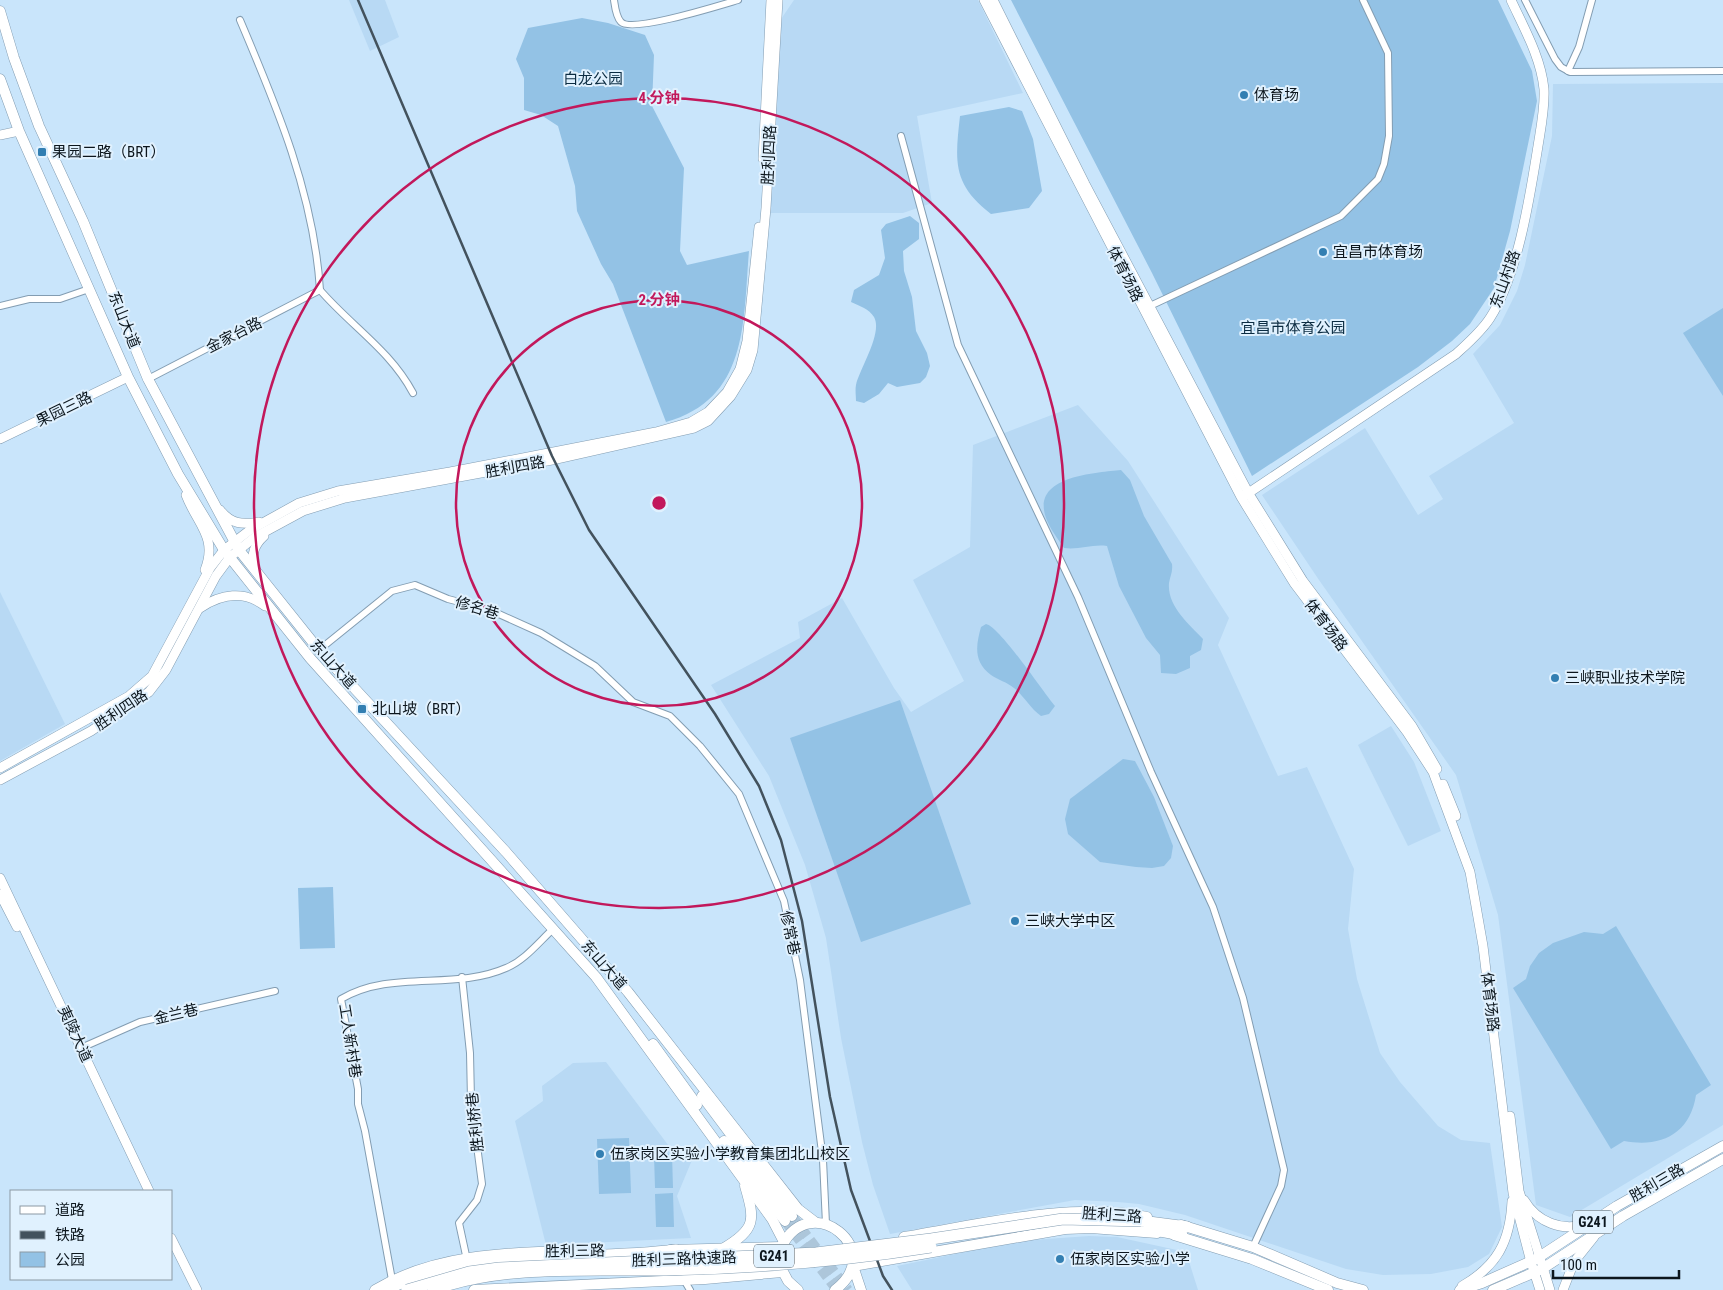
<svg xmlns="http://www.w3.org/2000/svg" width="1723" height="1290" viewBox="0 0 1723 1290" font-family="'Roboto Condensed','Noto Sans SC',sans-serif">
	<rect width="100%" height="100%" fill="#c9e5fb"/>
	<!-- built -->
	<g fill="#b8d9f4">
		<path d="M349 0H385L399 37 370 51Z"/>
		<path d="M794 0H978L1023 93 917 116 932 203 903 213H770L779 22Z"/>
		<path d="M1723 83V1125L1570 1217 1536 1205 1498 915 1456 775 1319 580 1262 495 1365 428 1418 515 1443 499 1429 476 1514 423 1473 354 1500 325 1517 291 1525 265 1552 136 1553 84Z"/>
		<path d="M1078 405 1128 461 1229 618 1218 645 1278 776 1307 767 1354 869 1348 929 1357 979 1380 1053 1400 1082 1438 1126 1461 1140 1490 1143 1502 1227 1489 1254 1468 1267 1431 1274 1383 1275 1346 1269 1185 1215 1139 1204 1118 1202 1075 1200 890 1234 873 1185 862 1142 841 1038 826 938 805 865 769 776 711 685 800 638 798 622 842 598 894 688 911 712 964 681 913 580 970 547 973 445Z"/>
		<path d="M0 592 65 724 0 761Z"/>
		<path d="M1391 726 1414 762 1441 831 1408 846 1358 745Z"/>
		<path d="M606 1062 680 1161 697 1148 677 1196 691 1238 546 1245 515 1121 543 1101 542 1086 573 1063Z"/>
		<path d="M1089 1236 1117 1237 1186 1252 1198 1290H912L897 1266 1018 1241Z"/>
	</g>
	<!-- green -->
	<g fill="#93c2e5">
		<path d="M1011 0H1498L1532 71 1537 101 1510 231 1494 288 1470 324 1452 341 1418 367 1252 476 1152 273Z"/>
		<path d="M582 18 608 23 645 35 654 55 652 106 684 168 680 251 687 265 749 251C743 321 749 399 666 422L613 284 601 264 577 211 575 186 558 126 541 115 524 110V78L516 59 528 28Z"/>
		<path d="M1009 107 1022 111 1033 139 1042 191 1029 208 991 214C952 184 955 161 960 116Z"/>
		<path d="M910 216 919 223V239L903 251 904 271 912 297 916 331 927 353 930 366 926 377 920 383 897 387 888 383 879 394 864 403 856 401C856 396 855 390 856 385 860 368 883 333 874 317 869 309 860 306 851 302L854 290 879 275 885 258 881 230 886 224Z"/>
		<path d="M1723 308V396L1683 333Z"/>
		<path d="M1121 470 1130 480 1144 516 1172 564C1173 572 1170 576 1169 583 1167 606 1189 624 1203 639L1201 650 1190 656V668L1176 674 1161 673 1160 655 1146 638 1119 586 1107 546C1092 544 1079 550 1064 548 1058 539 1050 529 1046 518 1031 476 1094 473 1121 470Z"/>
		<path d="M986 624C1000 627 1043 692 1055 706L1049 714 1041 716C1030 708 1024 696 1014 688 1007 682 998 680 991 675 973 662 976 645 981 627Z"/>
		<path d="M900 700 971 904 861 942 790 738Z"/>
		<path d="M1123 759 1135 761 1154 797 1173 846 1171 858 1164 866 1152 868 1136 867 1100 862 1068 834 1065 819 1070 799Z"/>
		<path d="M333 887 335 948 300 949 298 888Z"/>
		<path d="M1616 926 1711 1085 1696 1095C1690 1134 1661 1148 1624 1141L1611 1149 1513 988 1526 979 1530 966 1539 953 1553 943 1584 932 1603 934Z"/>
		<path d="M629 1138 631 1193 599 1194 597 1139Z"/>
		<path d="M672 1154 673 1188H655L654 1155Z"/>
		<path d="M673 1193 674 1227H656L655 1194Z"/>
	</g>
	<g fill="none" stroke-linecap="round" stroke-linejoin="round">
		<!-- primary-tunnel -->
		<g stroke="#adc6da" stroke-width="10" stroke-dasharray="10 5" stroke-linecap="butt">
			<path d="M792 1216 848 1290"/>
			<path d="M785 1221 837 1290"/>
		</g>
		<!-- street casing -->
		<g stroke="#839db2" stroke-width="8">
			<g id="street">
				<path d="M614 0C615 7 616 17 621 22 632 33 721 5 738 0"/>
				<path d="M1525 0 1555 59 1561 67 1570 72 1723 71"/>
				<path d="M240 20C277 107 314 195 320 290 351 326 390 350 413 393"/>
				<path d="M1568 71 1579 47 1592 0"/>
				<path d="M901 136 958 345 1078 597 1151 772 1213 907 1243 998 1284 1170 1281 1186 1253 1247"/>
				<path d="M0 306 29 299H60L89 289"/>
				<path d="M1150 306 1341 216 1378 179 1384 164 1389 136 1388 53 1363 0"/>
				<path d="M148 379 320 290"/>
				<path d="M319 650 392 591 415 585 448 599 490 610 541 633 595 666 633 702 670 716 700 746 739 794 784 901 800 980 823 1160 826 1224"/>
				<path d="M462 977 470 1053 471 1100 482 1184 477 1200 459 1223 467 1260"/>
				<path d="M81 1048 140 1022 275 991"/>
				<path d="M392 1280 365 1131 358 1104V1089L341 999C391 969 454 991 506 968 524 961 539 942 553 929"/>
				<path d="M684 1280 690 1290"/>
			</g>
		</g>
		<!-- secondary casing -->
		<g stroke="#839db2" stroke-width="10">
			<g id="secondary">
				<path d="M984 0 1241 497 1294 583 1407 732 1433 772 1470 872 1483 946 1513 1193 1531 1262 1540 1290"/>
				<path d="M993 0 1085 184 1249 494 1303 581 1412 726 1437 769"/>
				<path d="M0 135 19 131"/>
				<path d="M763 159 771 0"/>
				<path d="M0 439 128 377"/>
				<path d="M186 495C197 524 218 537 205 570"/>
				<path d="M1244 496 1456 354C1468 343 1481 332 1490 318 1518 275 1530 196 1538 146 1541 127 1545 108 1544 89 1541 58 1524 28 1511 0"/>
				<path d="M220 510C231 524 242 525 259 522"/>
				<path d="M256 571C250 557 253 546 264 536"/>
				<path d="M200 608C221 594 244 590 265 606"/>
				<path d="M0 768 129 696 152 676 210 568 224 550 250 530 299 503 338 491 450 472 656 432 691 422 708 412 727 392 740 369 747 341 759 227"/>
				<path d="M0 780 91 731 149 692 166 670 216 576 230 557 255 537 303 511 345 498 552 460 694 428 708 421 731 396 747 370 753 350 766 208 778 0"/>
				<path d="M1443 784 1456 816"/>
				<path d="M0 878 149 1191"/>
				<path d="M0 894 17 927"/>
				<path d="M1510 1116 1519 1191 1550 1290"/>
				<path d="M1524 1200C1537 1222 1562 1232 1586 1224"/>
				<path d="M171 1238 197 1290"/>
				<path d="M1462 1286C1497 1266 1510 1242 1512 1201"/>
				<path d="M1563 1290 1574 1262 1594 1237"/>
			</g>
		</g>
		<!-- primary casing -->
		<g stroke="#839db2" stroke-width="11">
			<g id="primary">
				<path d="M0 11 14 58 39 126 83 221 148 379 239 550 319 650 506 852 628 992 798 1209 815 1222"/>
				<path d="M0 79 19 131 128 377 178 474 224 550 310 658 596 977 772 1219 784 1242"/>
				<path d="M653 1044 697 1105"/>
				<path d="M702 1096 792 1216"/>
				<path d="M724 1141 785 1221"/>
				<path d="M1181 1225 1253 1247 1337 1283 1363 1290"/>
				<path d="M1174 1235 1252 1259 1328 1290"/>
				<path d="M904 1237C977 1225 1074 1201 1147 1217"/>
				<path d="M782 1246C810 1189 888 1250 835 1290"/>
				<path d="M724 1248C756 1229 755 1220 745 1186"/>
				<path d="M670 1250 781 1247"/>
				<path d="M781 1268 788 1281 798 1290"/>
				<path d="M375 1290C433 1255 507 1252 573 1251"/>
				<path d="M474 1290 705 1279 782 1272"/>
				<path d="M861 1290 853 1266 1065 1229 1091 1228 1157 1233"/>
				<path d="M1460 1290 1482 1283 1536 1259 1617 1206 1723 1146"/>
				<path d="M1493 1290 1542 1269 1623 1216 1723 1159"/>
			</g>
		</g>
		<!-- highway casing -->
		<g stroke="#839db2" stroke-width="12">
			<g id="highway">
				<path d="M1141 1221 1187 1227"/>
				<path d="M1149 1229 1182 1235"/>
				<path d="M386 1290C402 1281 419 1277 437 1272 515 1251 596 1260 676 1250"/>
			</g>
		</g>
		<!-- street -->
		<use href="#street" stroke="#fff" stroke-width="6"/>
		<!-- secondary -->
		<use href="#secondary" stroke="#fff" stroke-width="9"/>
		<!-- primary -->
		<use href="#primary" stroke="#fff" stroke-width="10"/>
		<!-- highway -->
		<use href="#highway" stroke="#fff" stroke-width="11"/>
		<!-- rail -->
		<path stroke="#43525d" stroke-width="2.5" d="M358 0 552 456 589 530 715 714 759 786 781 840 802 921 830 1097 851 1190 883 1276 892 1290"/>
		<!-- highway-bridge casing -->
		<g stroke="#839db2" stroke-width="12" stroke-linecap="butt">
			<g id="highway-bridge">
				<path d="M407 1290 469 1272 499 1268 816 1253 931 1239 1063 1219 1141 1221"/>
				<path d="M433 1290C503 1264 592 1271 666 1270 755 1268 843 1261 931 1247"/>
			</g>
		</g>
		<!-- highway-bridge -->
		<use href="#highway-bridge" stroke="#fff" stroke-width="11"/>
	</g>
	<!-- distance rings -->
	<g fill="none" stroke="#c2185b" stroke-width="2.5">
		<circle cx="659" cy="503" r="203"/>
		<circle cx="659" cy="503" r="405"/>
	</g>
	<!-- markers -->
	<g fill="#337fb2" stroke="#e0f1fe" stroke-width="2">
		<circle cx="1244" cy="95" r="5"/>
		<rect x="37" y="147" width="10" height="10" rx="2.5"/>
		<circle cx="1323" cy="252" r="5"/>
		<circle cx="1555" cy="678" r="5"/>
		<rect x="357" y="704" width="10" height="10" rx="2.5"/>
		<circle cx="1015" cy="921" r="5"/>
		<circle cx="600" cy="1154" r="5"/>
		<circle cx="1060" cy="1259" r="5"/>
	</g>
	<g text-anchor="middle" stroke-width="4" stroke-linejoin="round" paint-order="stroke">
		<!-- shield labels -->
		<g fill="#e0f1fe" stroke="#4c5860" stroke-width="1">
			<rect x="1573" y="1210.5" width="40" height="23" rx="4"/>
			<rect x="754" y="1244.5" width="40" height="23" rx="4"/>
		</g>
		<g font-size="14" font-weight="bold" fill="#0c161d">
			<text x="1593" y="1227">G241</text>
			<text x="774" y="1261">G241</text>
		</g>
		<!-- park labels -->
		<g font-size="15" fill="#0b2c42" stroke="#e0f1fe">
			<text x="593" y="84">白龙公园</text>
			<text x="1293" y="333">宜昌市体育公园</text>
		</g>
		<!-- poi labels -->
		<g font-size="15" fill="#0c161d" stroke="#e0f1fe" text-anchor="start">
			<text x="1254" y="100">体育场</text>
			<text x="52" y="157">果园二路（BRT）</text>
			<text x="1333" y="257">宜昌市体育场</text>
			<text x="1565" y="683">三峡职业技术学院</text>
			<text x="372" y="714">北山坡（BRT）</text>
			<text x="1025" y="926">三峡大学中区</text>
			<text x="610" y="1159">伍家岗区实验小学教育集团北山校区</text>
			<text x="1070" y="1264">伍家岗区实验小学</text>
		</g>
		<!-- street labels -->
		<g font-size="15" fill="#0c161d" stroke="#e0f1fe">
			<text transform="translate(769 155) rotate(-87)" y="5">胜利四路</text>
			<text transform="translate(1125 274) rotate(63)" y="5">体育场路</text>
			<text transform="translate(1505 279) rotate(-70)" y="5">东山村路</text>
			<text transform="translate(124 320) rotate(68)" y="5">东山大道</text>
			<text transform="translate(234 335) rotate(-27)" y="5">金家台路</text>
			<text transform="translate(64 409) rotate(-26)" y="5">果园三路</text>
			<text transform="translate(515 467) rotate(-10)" y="5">胜利四路</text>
			<text transform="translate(477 608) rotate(17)" y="5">修名巷</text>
			<text transform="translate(1326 625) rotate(53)" y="5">体育场路</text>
			<text transform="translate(333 664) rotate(48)" y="5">东山大道</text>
			<text transform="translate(121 710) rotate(-34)" y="5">胜利四路</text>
			<text transform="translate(790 933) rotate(78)" y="5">修常巷</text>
			<text transform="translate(604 965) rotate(49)" y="5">东山大道</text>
			<text transform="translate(1490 1002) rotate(83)" y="5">体育场路</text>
			<text transform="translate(176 1014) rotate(-13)" y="5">金兰巷</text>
			<text transform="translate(75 1034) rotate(65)" y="5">夷陵大道</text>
			<text transform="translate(350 1041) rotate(81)" y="5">工人新村巷</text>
			<text transform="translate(475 1122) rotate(-96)" y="5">胜利桥巷</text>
			<text transform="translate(1657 1183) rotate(-30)" y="5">胜利三路</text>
			<text transform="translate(1112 1215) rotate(4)" y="5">胜利三路</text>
			<text transform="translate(575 1251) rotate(-1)" y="5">胜利三路</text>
			<text transform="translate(684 1259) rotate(-2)" y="5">胜利三路快速路</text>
		</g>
	</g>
	<circle cx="659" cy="503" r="8" fill="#c2185b" stroke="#e0f1fe" stroke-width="2.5"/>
	<g font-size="15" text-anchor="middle" font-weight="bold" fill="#c2185b" stroke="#e0f1fe" stroke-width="4" stroke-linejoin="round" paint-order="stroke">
		<text x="659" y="103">4 分钟</text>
		<text x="659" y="305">2 分钟</text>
	</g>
	<!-- legend -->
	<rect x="10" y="1190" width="162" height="90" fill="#e0f1fe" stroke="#8b99a4"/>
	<rect x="20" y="1206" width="25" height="8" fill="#ffffff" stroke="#8b99a4"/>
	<text x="55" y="1215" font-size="15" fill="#0c161d">道路</text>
	<rect x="20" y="1231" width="25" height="8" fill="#43525d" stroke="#8b99a4"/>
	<text x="55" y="1240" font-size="15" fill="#0c161d">铁路</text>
	<rect x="20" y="1252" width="25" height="15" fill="#93c2e5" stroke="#8b99a4"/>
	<text x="55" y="1265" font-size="15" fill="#0c161d">公园</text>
	<!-- scale -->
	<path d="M1553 1270v8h126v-8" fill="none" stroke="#0c161d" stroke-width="2.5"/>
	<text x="1560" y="1270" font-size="15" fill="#0c161d" stroke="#e0f1fe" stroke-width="4" paint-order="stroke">100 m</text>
</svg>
